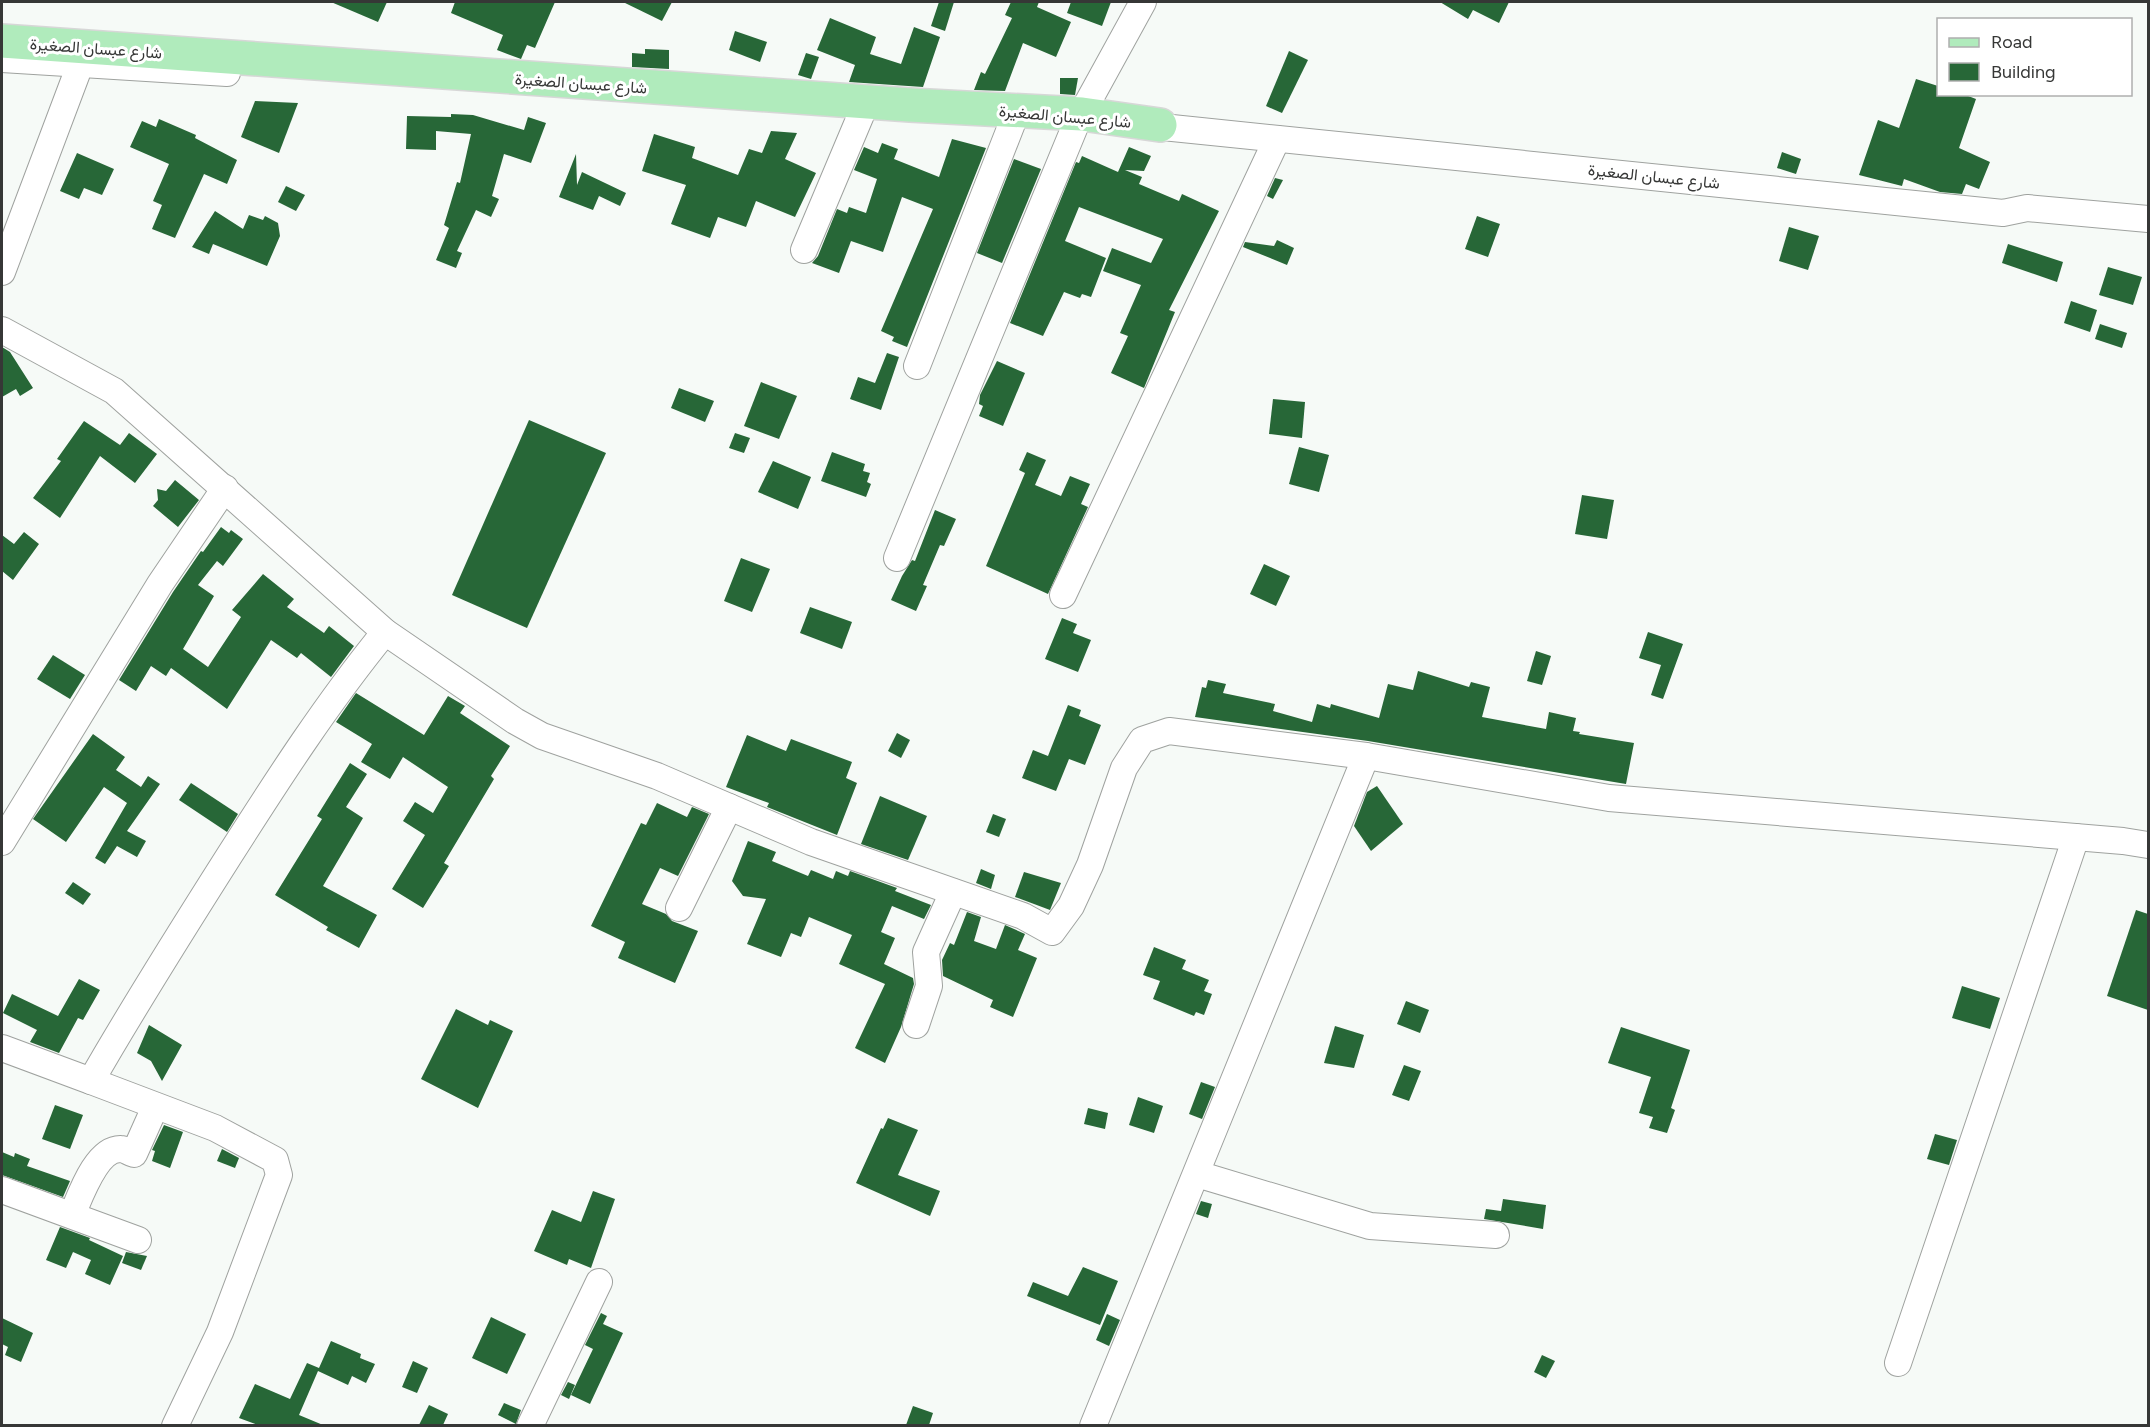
<svg xmlns="http://www.w3.org/2000/svg" width="2150" height="1427" viewBox="0 0 2150 1427" font-family="Figtree,Vazirmatn,sans-serif">
	<rect width="100%" height="100%" fill="#f6faf7"/>
	<!-- building -->
	<g fill="#276737">
		<path d="M331 2H387L378 22Z"/>
		<path d="M455 2H555L535 48 527 45 521 59 497 50 503 35 451 13Z"/>
		<path d="M623 2H672L662 21Z"/>
		<path d="M939 2H954L945 31 931 26Z"/>
		<path d="M1011 2H1039L1037 7 1071 22 1056 57 1023 43 1005 91 974 90 981 72 985 74 1012 18 1005 15Z"/>
		<path d="M1071 2H1111L1102 26 1067 13Z"/>
		<path d="M1440 2H1509L1499 23 1473 10 1468 19Z"/>
		<path d="M830 18 876 37 870 54 901 64 914 27 940 37 923 87 849 82 855 65 817 50Z"/>
		<path d="M735 31 767 42 760 62 729 50Z"/>
		<path d="M645 49 669 50V69L632 67V53L645 54Z"/>
		<path d="M1289 51 1308 60 1282 113 1266 106Z"/>
		<path d="M806 53 819 57 811 79 798 75Z"/>
		<path d="M1060 78H1078L1075 95 1060 94Z"/>
		<path d="M1916 79 1938 86V94H1963L1976 99 1959 148 1990 162 1979 189 1966 184 1962 194 1940 192 1904 179 1902 186 1859 175 1878 120 1899 128Z"/>
		<path d="M255 101 298 103 279 153 241 137Z"/>
		<path d="M451 114 473 115 524 130 528 117 546 123 531 163 504 154 492 196 499 199 491 217 476 210 457 251 462 253 456 268 436 260 449 228 444 225 457 182 460 183 471 134 436 131V150L406 149 407 116 451 117Z"/>
		<path d="M159 119 196 135 195 138 237 160 227 184 204 174 175 238 152 229 162 205 153 201 169 164 130 147 142 121 156 127Z"/>
		<path d="M771 131 797 133 785 159 816 173 795 217 756 201 746 227 718 217 710 238 671 224 686 185 642 171 654 134 695 147 692 158 738 175 749 149 762 153Z"/>
		<path d="M952 139 986 148 907 347 892 341 894 337 881 331 933 209 902 197 883 252 851 241 839 273 812 263 818 256 837 209 847 213 849 207 866 213 877 179 854 170 864 147 878 153 882 143 898 149 894 159 939 177Z"/>
		<path d="M1129 147 1151 156 1144 171 1125 170 1142 177 1139 184 1179 201 1182 194 1219 211 1169 310 1175 312 1144 388 1111 373 1128 336 1120 333 1141 285 1103 271 1112 248 1151 263 1163 239 1079 207 1065 241 1106 258 1091 297 1082 294 1080 298 1064 292 1043 336 1010 323 1076 162 1079 163 1082 156 1118 172Z"/>
		<path d="M1782 152 1801 159 1796 174 1777 168Z"/>
		<path d="M77 153 114 169 102 195 84 188 79 199 60 191Z"/>
		<path d="M576 154 577 185 582 172 626 193 620 206 599 196 593 210 559 197Z"/>
		<path d="M1014 159 1041 169 1002 263 977 253Z"/>
		<path d="M1275 178 1283 180 1273 199 1267 196Z"/>
		<path d="M286 186 305 195 296 211 278 202Z"/>
		<path d="M215 211 243 229 249 215 263 220 265 216 278 223 280 236 267 266 213 244 209 254 192 247Z"/>
		<path d="M1477 216 1500 224 1488 257 1465 249Z"/>
		<path d="M1789 227 1819 236 1808 270 1779 261Z"/>
		<path d="M1277 240 1294 248 1287 265 1243 247 1245 242 1274 246Z"/>
		<path d="M2008 244 2063 262 2057 282 2002 263Z"/>
		<path d="M2108 267 2142 277 2133 305 2099 295Z"/>
		<path d="M2071 301 2097 310 2090 332 2064 323Z"/>
		<path d="M2100 324 2127 333 2122 348 2095 339Z"/>
		<path d="M2 347 10 352 33 388 20 396 16 389 2 397Z"/>
		<path d="M887 353 899 357 881 410 850 399 858 377 875 383Z"/>
		<path d="M997 361 1025 373 1003 426 979 416 983 406 979 404 980 395Z"/>
		<path d="M761 382 797 396 779 439 744 426Z"/>
		<path d="M679 388 714 401 705 422 671 408Z"/>
		<path d="M1273 399 1305 402 1302 438 1269 434Z"/>
		<path d="M529 420 606 453 527 628 452 595Z"/>
		<path d="M84 421 120 445 129 433 157 454 135 483 100 456 60 518 33 498 61 461 57 459Z"/>
		<path d="M735 433 750 438 744 453 729 448Z"/>
		<path d="M1299 447 1329 455 1319 492 1289 484Z"/>
		<path d="M832 452 865 464 863 471 870 473 867 482 871 484 866 497 821 481Z"/>
		<path d="M1027 452 1046 460 1035 485 1061 496 1070 476 1090 484 1081 504 1088 507 1048 594 986 566 1025 473 1019 470Z"/>
		<path d="M773 461 811 477 798 509 758 492Z"/>
		<path d="M175 480 199 500 178 527 153 506 158 500 157 489 166 491Z"/>
		<path d="M1582 495 1614 500 1607 539 1575 534Z"/>
		<path d="M935 510 956 519 944 546 940 545 923 585 927 586 916 611 891 600 902 576 912 560 915 561Z"/>
		<path d="M221 527 229 533 231 530 243 539 223 566 217 561 198 585 214 596 183 649 208 667 241 617 232 610 263 574 294 599 287 607 324 633 329 626 354 646 331 677 301 653 297 658 271 640 227 709 171 668 166 676 151 666 136 691 119 680 173 592 201 551 203 552Z"/>
		<path d="M24 532 39 544 13 580 2 571V535L14 544Z"/>
		<path d="M741 558 770 569 752 612 724 601Z"/>
		<path d="M1264 564 1290 576 1276 606 1250 594Z"/>
		<path d="M810 607 852 622 842 649 800 633Z"/>
		<path d="M1062 618 1077 624 1073 633 1091 640 1078 672 1045 659Z"/>
		<path d="M1648 632 1683 644 1663 699 1651 695 1661 665 1639 658Z"/>
		<path d="M1536 651 1551 656 1542 685 1527 681Z"/>
		<path d="M53 655 85 675 70 699 37 679Z"/>
		<path d="M1418 671 1469 687 1471 682 1490 687 1482 717 1546 729 1549 712 1576 718 1573 731 1580 732 1579 734 1634 743 1626 784 1368 741 1195 717 1202 687 1206 688 1208 680 1226 684 1223 693 1275 704 1273 711 1312 722 1317 704 1330 708 1331 704 1379 718 1388 684 1413 690Z"/>
		<path d="M356 693 424 735 448 696 465 706 460 713 510 746 491 776 494 779 444 863 449 866 423 908 392 889 425 835 403 821 415 802 433 813 448 787 403 757 390 779 361 762 372 744 336 722Z"/>
		<path d="M1068 705 1081 710 1079 716 1101 725 1085 765 1069 759 1056 791 1022 778 1033 750 1048 756Z"/>
		<path d="M897 733 910 740 901 758 888 751Z"/>
		<path d="M93 734 125 757 116 770 141 787 148 776 160 784 127 831 146 841 137 857 117 846 105 864 95 858 127 803 104 787 66 842 33 819Z"/>
		<path d="M747 735 786 751 791 739 852 762 846 778 857 783 837 835 767 807 769 803 726 787Z"/>
		<path d="M350 763 367 774 346 807 363 818 323 886 377 915 359 948 326 930 328 927 275 895 322 819 317 816Z"/>
		<path d="M191 783 238 814 227 832 179 800Z"/>
		<path d="M1377 786 1403 824 1371 851 1354 826 1367 792Z"/>
		<path d="M880 796 927 816 908 860 861 844Z"/>
		<path d="M657 803 687 817 692 807 709 814 678 876 660 868 642 904 666 914 672 921 698 931 675 983 618 958 625 942 591 926 641 823 646 825Z"/>
		<path d="M993 814 1006 819 999 837 986 832Z"/>
		<path d="M748 841 776 852 772 861 808 876 811 870 833 879 836 871 848 876 850 871 897 888 895 891 931 905 924 919 892 906 881 932 895 938 884 964 913 978 914 984 901 1027 885 1063 855 1048 885 984 839 964 852 935 809 917 801 937 791 933 781 957 747 944 766 899 743 896 732 881Z"/>
		<path d="M981 869 995 875 991 889 976 883Z"/>
		<path d="M1024 872 1061 883 1050 910 1015 897Z"/>
		<path d="M73 882 91 894 83 905 65 893Z"/>
		<path d="M2136 910 2148 914V1010L2107 996Z"/>
		<path d="M967 912 981 917 974 941 996 949 1005 925 1025 934 1018 950 1037 958 1013 1017 990 1007 993 1000 943 976 942 960 950 943 954 945Z"/>
		<path d="M1154 947 1186 960 1182 969 1209 980 1204 991 1212 994 1204 1015 1196 1012 1194 1016 1153 999 1160 981 1143 975Z"/>
		<path d="M79 979 100 990 83 1020 78 1018 59 1053 30 1042 37 1030 3 1013 12 994 58 1016Z"/>
		<path d="M1962 986 2000 998 1990 1029 1952 1018Z"/>
		<path d="M1406 1001 1429 1010 1420 1033 1397 1024Z"/>
		<path d="M456 1009 488 1025 490 1020 513 1031 478 1108 421 1079Z"/>
		<path d="M149 1025 182 1045 162 1081 151 1061 137 1053Z"/>
		<path d="M1335 1026 1364 1035 1354 1068 1324 1063Z"/>
		<path d="M1621 1027 1690 1050 1671 1108 1675 1110 1667 1133 1649 1128 1653 1117 1639 1113 1651 1077 1608 1063Z"/>
		<path d="M1404 1065 1421 1071 1409 1101 1392 1095Z"/>
		<path d="M1201 1082 1215 1087 1202 1119 1189 1114Z"/>
		<path d="M1138 1097 1163 1106 1154 1133 1129 1125Z"/>
		<path d="M55 1105 83 1115 70 1149 42 1139Z"/>
		<path d="M1088 1108 1108 1113 1105 1129 1084 1124Z"/>
		<path d="M888 1118 918 1130 898 1175 940 1191 930 1216 856 1183 881 1128 883 1129Z"/>
		<path d="M164 1125 183 1132 170 1168 152 1161 155 1151 152 1150Z"/>
		<path d="M1935 1134 1957 1140 1949 1165 1927 1159Z"/>
		<path d="M222 1149 239 1158 235 1168 217 1161Z"/>
		<path d="M2 1152 14 1157 15 1153 30 1159 27 1166 70 1181 63 1197 2 1175Z"/>
		<path d="M593 1191 615 1199 591 1268 569 1259 567 1265 534 1251 552 1210 581 1222Z"/>
		<path d="M1503 1199 1546 1205 1543 1229 1484 1219 1486 1209 1501 1211Z"/>
		<path d="M1201 1201 1212 1204 1208 1218 1196 1214Z"/>
		<path d="M60 1227 90 1238 89 1240 123 1256 110 1285 85 1274 91 1260 73 1252 66 1268 46 1260Z"/>
		<path d="M126 1252 147 1256 141 1270 122 1263Z"/>
		<path d="M1083 1267 1118 1281 1100 1325 1027 1296 1033 1282 1068 1296Z"/>
		<path d="M601 1313 607 1316 603 1324 623 1333 590 1404 571 1395 593 1349 585 1345Z"/>
		<path d="M1107 1314 1120 1320 1109 1346 1096 1340Z"/>
		<path d="M491 1317 526 1334 507 1374 472 1358Z"/>
		<path d="M2 1318 33 1333 21 1362 5 1355 8 1347 2 1344Z"/>
		<path d="M331 1341 361 1354 360 1358 375 1364 366 1383 352 1376 348 1385 318 1371 299 1415 323 1425H258L239 1418 255 1384 290 1399 307 1363 319 1368Z"/>
		<path d="M1542 1355 1555 1361 1546 1378 1534 1372Z"/>
		<path d="M413 1361 428 1368 417 1393 402 1387Z"/>
		<path d="M568 1382 575 1385 569 1399 561 1395Z"/>
		<path d="M504 1403 521 1410 516 1424 498 1415Z"/>
		<path d="M429 1405 448 1414 443 1425H419Z"/>
		<path d="M913 1406 933 1413 929 1425H906Z"/>
	</g>
	<g fill="none" stroke-linecap="round" stroke-linejoin="round">
		<!-- minor casing -->
		<g stroke="#9fa29f" stroke-width="28">
			<g id="minor">
				<path d="M2 59 227 73"/>
				<path d="M1143 125 2003 213 2027 208 2148 219"/>
				<path d="M804 250 863 110"/>
				<path d="M2 272 80 65"/>
				<path d="M2 330 114 391 385 632 515 721 542 736 657 776 811 842 1023 916 1052 932 1071 906 1090 865 1124 768 1142 740 1169 731 1366 756 1609 798 2123 841 2148 845"/>
				<path d="M917 366 1013 121"/>
				<path d="M897 558 1076 124 1143 2"/>
				<path d="M1063 595 1277 139"/>
				<path d="M2 842 160 584 225 488"/>
				<path d="M679 908 729 807"/>
				<path d="M916 1025 929 986 926 952 953 892"/>
				<path d="M2 1048 91 1081C135 1004 182 930 229 856 278 779 327 703 385 632"/>
				<path d="M91 1081 215 1128 275 1160 279 1175 220 1332 175 1426"/>
				<path d="M1197 1174 1370 1226 1496 1235"/>
				<path d="M2 1190 138 1240"/>
				<path d="M72 1215C80 1197 96 1148 121 1149 125 1149 130 1153 134 1154L155 1107"/>
				<path d="M1898 1363 2076 837"/>
				<path d="M530 1426 599 1282"/>
				<path d="M1093 1426 1366 756"/>
			</g>
		</g>
		<!-- major casing -->
		<g stroke="#d7d7d7" stroke-width="36">
			<path id="major" d="M2 41 910 105 1082 114 1160 125"/>
		</g>
		<!-- minor -->
		<use href="#minor" stroke="#fff" stroke-width="26"/>
		<!-- major -->
		<use href="#major" stroke="#b0ebbc" stroke-width="33"/>
	</g>
	<g text-anchor="middle" stroke-width="6" stroke-linejoin="round" paint-order="stroke">
		<!-- street labels -->
		<g font-size="16" fill="#363736" stroke="#fff">
			<text transform="translate(96 48) rotate(4)" y="6">شارع عبسان الصغيرة</text>
			<text transform="translate(581 83) rotate(4)" y="6">شارع عبسان الصغيرة</text>
			<text transform="translate(1065 116) rotate(5)" y="6">شارع عبسان الصغيرة</text>
			<text transform="translate(1654 176) rotate(6)" y="6">شارع عبسان الصغيرة</text>
		</g>
	</g>
	<!-- border -->
	<rect width="2150" height="1427" fill="none" stroke="#363736" stroke-width="6"/>
	<!-- legend -->
	<rect x="1937" y="18" width="195" height="78" fill="#ffffff" stroke="#afafaf" stroke-width="1.5"/>
	<rect x="1949" y="38" width="30" height="9" fill="#b0ebbc" stroke="#afafaf" stroke-width="1.5"/>
	<text x="1991" y="48" font-size="18" fill="#363736">Road</text>
	<rect x="1949" y="63" width="30" height="18" fill="#276737" stroke="#afafaf" stroke-width="1.5"/>
	<text x="1991" y="78" font-size="18" fill="#363736">Building</text>
</svg>
